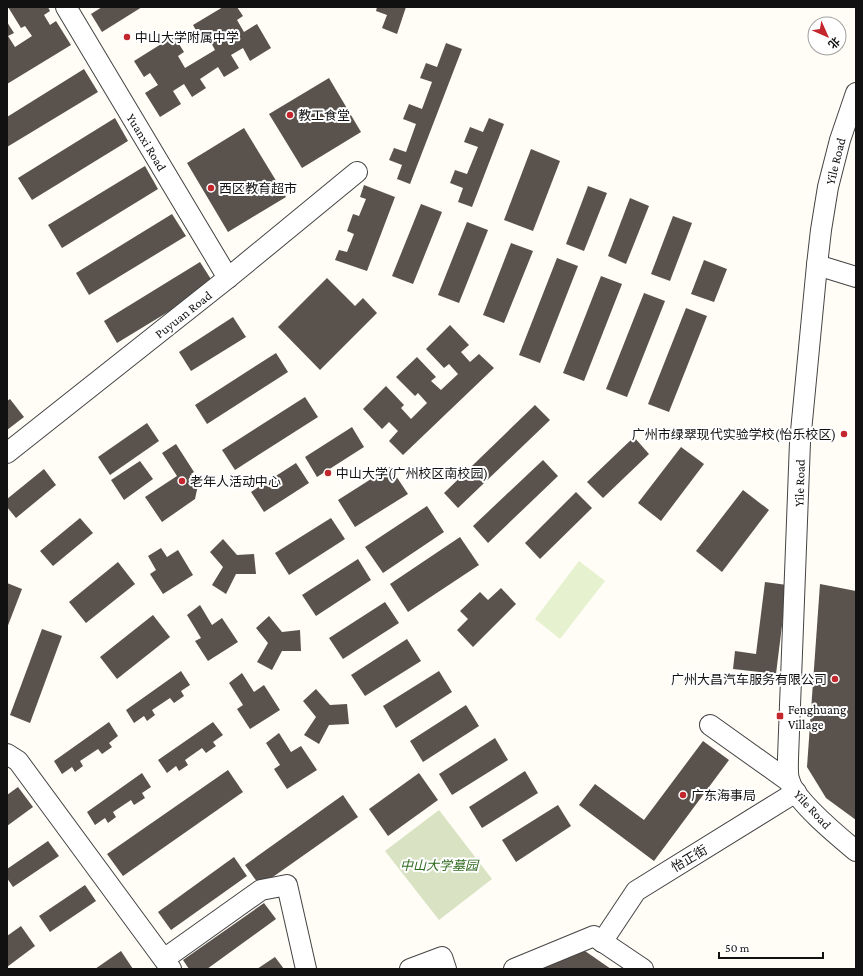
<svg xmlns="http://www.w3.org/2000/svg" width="863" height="976" viewBox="0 0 863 976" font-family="'Crimson Pro','Noto Sans SC',serif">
	<rect width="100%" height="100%" fill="#fffdf5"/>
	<!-- cemetery -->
	<path fill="#d9e3c4" d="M439 810 492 879 439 920 385 851Z"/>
	<!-- pitch -->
	<path fill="#e6f2cf" d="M579 561 605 581 560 639 535 619Z"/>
	<!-- building -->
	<g fill="#5a524d">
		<path d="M8 7H48L50 11 44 15 50 25 56 21 71 45 7 84V22L14 33 8 36 15 47 32 36 25 26 21 28Z"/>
		<path d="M102 7H142L102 32 91 14Z"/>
		<path d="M223 7H237L243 16 237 20 244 32 257 24 271 48 250 61 243 48 231 55 239 68 224 77 218 67 200 79 206 88 192 97 184 84 173 91 181 104 160 117 145 93 158 85 150 73 144 77 134 61 174 36 184 52 178 56 185 68 215 50 208 37 202 41 193 25Z"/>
		<path d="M377 7H406L397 34 382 28 387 15 376 11Z"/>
		<path d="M446 43 462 49 410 184 397 179 402 165 389 160 394 148 406 152 416 124 403 119 409 104 422 109 432 82 420 78 426 63 437 67Z"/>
		<path d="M84 69 98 92 7 147V117Z"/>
		<path d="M329 78 361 132 302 168 269 114Z"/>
		<path d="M115 118 128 141 32 200 18 178Z"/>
		<path d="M489 118 504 124 472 207 458 202 463 188 450 183 455 170 467 174 478 147 464 142 470 127 483 132Z"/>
		<path d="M244 128 286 197 228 232 187 163Z"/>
		<path d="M531 149 560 161 533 231 504 220Z"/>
		<path d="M145 166 158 189 62 248 48 225Z"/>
		<path d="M364 185 395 197 367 271 335 260 339 250 347 252 354 234 347 231 353 214 359 216 366 199 360 197Z"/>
		<path d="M588 186 607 193 584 251 566 244Z"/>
		<path d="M630 198 649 206 626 264 608 256Z"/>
		<path d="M421 204 442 212 413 284 392 276Z"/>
		<path d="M172 214 186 236 89 295 76 273Z"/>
		<path d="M673 216 692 223 670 281 651 274Z"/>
		<path d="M467 222 488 230 459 303 438 295Z"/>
		<path d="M511 243 533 251 504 323 483 315Z"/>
		<path d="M557 258 578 266 540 363 519 355Z"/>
		<path d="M704 260 727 269 714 302 691 294Z"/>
		<path d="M200 262 214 284 117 343 104 321Z"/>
		<path d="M601 276 622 284 584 381 563 373Z"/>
		<path d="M327 278 355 306 363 298 377 313 320 370 278 327Z"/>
		<path d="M644 293 665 301 627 397 606 389Z"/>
		<path d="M686 308 707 316 669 412 648 404Z"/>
		<path d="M233 317 246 337 191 371 179 352Z"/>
		<path d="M450 325 469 345 461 352 470 362 479 354 494 368 403 455 389 441 398 431 389 422 382 429 363 409 386 386 404 405 401 408 411 419 427 403 418 393 415 396 396 377 417 357 436 377 431 381 441 390 458 374 449 364 444 368 426 349Z"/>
		<path d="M276 353 288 372 207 424 195 405Z"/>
		<path d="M305 397 318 417 235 470 222 450Z"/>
		<path d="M10 399 24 417 7 430V401Z"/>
		<path d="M535 405 550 420 458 508 444 493Z"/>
		<path d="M147 423 159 441 110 475 98 457Z"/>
		<path d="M352 427 364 447 317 477 305 457Z"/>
		<path d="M634 437 649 454 603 498 587 482Z"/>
		<path d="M176 444 194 472 191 474 198 485 195 499 162 522 145 497 177 476 162 453Z"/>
		<path d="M681 447 704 464 661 521 638 503Z"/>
		<path d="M543 460 558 476 488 543 473 526Z"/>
		<path d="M140 461 153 479 124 500 111 480Z"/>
		<path d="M296 463 309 483 264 512 251 492Z"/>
		<path d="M390 467 408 494 355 527 338 500Z"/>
		<path d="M44 469 56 485 16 518 7 507V499Z"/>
		<path d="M743 490 769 510 722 572 696 551Z"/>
		<path d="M576 492 592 508 540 559 525 543Z"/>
		<path d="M427 506 444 532 383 573 365 547Z"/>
		<path d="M80 518 93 533 53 566 40 551Z"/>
		<path d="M331 518 345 539 289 575 275 553Z"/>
		<path d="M460 537 479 565 408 612 390 584Z"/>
		<path d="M223 539 237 555 254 554 256 574H236L226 594 212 585 223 567 210 552Z"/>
		<path d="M161 548 167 557 178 550 193 575 163 594 150 574 156 570 148 556Z"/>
		<path d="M358 559 371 580 316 616 302 595Z"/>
		<path d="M118 562 135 584 86 623 69 602Z"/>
		<path d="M765 582 787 585 776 674 733 669 735 651 756 654Z"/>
		<path d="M7 583 22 589 7 628Z"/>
		<path d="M820 584 856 591V820L826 798 807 767Z"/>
		<path d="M501 588 516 604 473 647 457 630 468 619 460 611 480 592 488 600Z"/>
		<path d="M385 602 399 623 343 659 329 638Z"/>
		<path d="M200 605 212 625 222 618 238 642 208 661 195 641 201 638 187 615Z"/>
		<path d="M153 615 170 637 117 679 100 657Z"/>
		<path d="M269 616 282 632 300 630 301 651H282L272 670 257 662 268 643 256 628Z"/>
		<path d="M42 629 62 636 30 723 10 715Z"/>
		<path d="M407 639 421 661 365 696 351 675Z"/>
		<path d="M181 671 190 685 181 691 184 696 174 703 170 698 152 710 155 715 147 721 144 716 134 723 126 710Z"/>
		<path d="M439 671 452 692 396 728 383 706Z"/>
		<path d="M242 673 254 692 264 685 280 710 250 729 237 709 243 705 229 683Z"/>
		<path d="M316 689 330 705 347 704 349 724 329 725 319 744 304 735 316 717 303 701Z"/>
		<path d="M466 705 479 726 423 762 410 741Z"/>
		<path d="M109 722 118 736 109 743 112 747 102 754 98 749 80 761 83 766 75 772 72 767 62 774 54 761Z"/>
		<path d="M213 722 223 735 213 742 216 746 206 753 202 748 185 760 188 765 179 771 176 766 167 773 158 760Z"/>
		<path d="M279 733 291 752 301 746 317 770 287 789 274 769 280 765 266 743Z"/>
		<path d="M495 738 508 760 452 795 439 774Z"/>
		<path d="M703 741 729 760 654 861 579 805 595 784 644 820Z"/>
		<path d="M228 770 243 792 123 876 107 854Z"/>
		<path d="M525 771 538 793 482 828 469 807Z"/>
		<path d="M142 773 151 787 142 793 145 798 134 805 131 800 113 812 116 817 108 823 105 818 95 825 87 812Z"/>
		<path d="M419 773 438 800 388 836 369 809Z"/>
		<path d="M18 787 33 807 7 826V795Z"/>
		<path d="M343 795 358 817 260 886 245 865Z"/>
		<path d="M558 805 571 826 516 862 502 840Z"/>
		<path d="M48 841 59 856 13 887 7 878V869Z"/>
		<path d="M234 857 247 876 171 930 158 912Z"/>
		<path d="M85 885 96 901 50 932 39 916Z"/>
		<path d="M264 903 276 919 207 969H189L183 960Z"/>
		<path d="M21 926 35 946 7 967V936Z"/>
		<path d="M121 951 133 969H95Z"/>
		<path d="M585 951 611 969H538Z"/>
		<path d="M275 957 284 969H257Z"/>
	</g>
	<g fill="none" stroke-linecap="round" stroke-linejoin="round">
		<!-- minor casing -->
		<g stroke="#444" stroke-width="22">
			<g id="minor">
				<path d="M66 7 228 278"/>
				<path d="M856 93 840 140 828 187 821 230 817 265 800 442 788 758C788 766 787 776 790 783 799 804 838 836 856 851"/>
				<path d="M817 265 856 277"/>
				<path d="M7 453 228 278 357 172"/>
				<path d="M710 725 790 782"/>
				<path d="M7 754 18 761 171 969"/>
				<path d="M602 942 636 891 796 792"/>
				<path d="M164 959 261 890 287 885 306 969"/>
				<path d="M410 969 442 957 446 969"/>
				<path d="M514 969 594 936 643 969"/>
			</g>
		</g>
		<!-- minor -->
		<use href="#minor" stroke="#fff" stroke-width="20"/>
	</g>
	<!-- markers -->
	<g fill="#c4262e" stroke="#fff" stroke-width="1.5">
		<circle cx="127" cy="37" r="4"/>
		<circle cx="290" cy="115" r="4"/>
		<circle cx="211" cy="188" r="4"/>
		<circle cx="844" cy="434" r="4"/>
		<circle cx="328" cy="473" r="4"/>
		<circle cx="182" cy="481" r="4"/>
		<circle cx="835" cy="679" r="4"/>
		<rect x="776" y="712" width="8" height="8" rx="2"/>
		<circle cx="683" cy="795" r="4"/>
	</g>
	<g text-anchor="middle" stroke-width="4" stroke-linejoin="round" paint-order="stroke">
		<!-- poi labels -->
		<g font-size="13" fill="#111" stroke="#fff" text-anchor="start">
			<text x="135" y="42">中山大学附属中学</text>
			<text x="298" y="120">教工食堂</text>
			<text x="219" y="193">西区教育超市</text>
			<text x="836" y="439" text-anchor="end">广州市绿翠现代实验学校(怡乐校区)</text>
			<text x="336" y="478">中山大学(广州校区南校园)</text>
			<text x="190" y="486">老年人活动中心</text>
			<text x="827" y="684" text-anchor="end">广州大昌汽车服务有限公司</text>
			<text x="788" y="714">Fenghuang<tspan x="788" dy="15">Village</tspan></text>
			<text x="691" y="800">广东海事局</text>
		</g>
		<!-- street labels -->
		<g font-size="13" fill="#111" stroke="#fff">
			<text transform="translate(147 142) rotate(59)" y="5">Yuanxi Road</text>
			<text transform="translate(835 161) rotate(-76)" y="5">Yile Road</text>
			<text transform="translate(183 314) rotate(-38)" y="5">Puyuan Road</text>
			<text transform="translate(799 483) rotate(-88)" y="5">Yile Road</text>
			<text transform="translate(813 809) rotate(47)" y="5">Yile Road</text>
			<text transform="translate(689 858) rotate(-31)" y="5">怡正街</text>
		</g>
		<!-- park labels -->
		<g font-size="13" font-style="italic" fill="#2f6b1f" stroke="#fff">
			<text x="439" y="870">中山大学墓园</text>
		</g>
	</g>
	<!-- border -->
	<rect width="863" height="976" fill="none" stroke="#111111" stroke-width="16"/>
	<!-- north arrow -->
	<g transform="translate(827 36) rotate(135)"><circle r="19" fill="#ffffff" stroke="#a0a0a0"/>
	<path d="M0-3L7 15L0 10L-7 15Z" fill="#c4262e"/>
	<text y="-6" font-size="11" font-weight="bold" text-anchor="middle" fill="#111111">北</text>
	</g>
	<!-- scale -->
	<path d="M719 952v6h104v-6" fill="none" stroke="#111111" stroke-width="2"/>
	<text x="725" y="952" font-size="12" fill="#111111" stroke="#ffffff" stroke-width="3" paint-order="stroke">50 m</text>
</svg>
